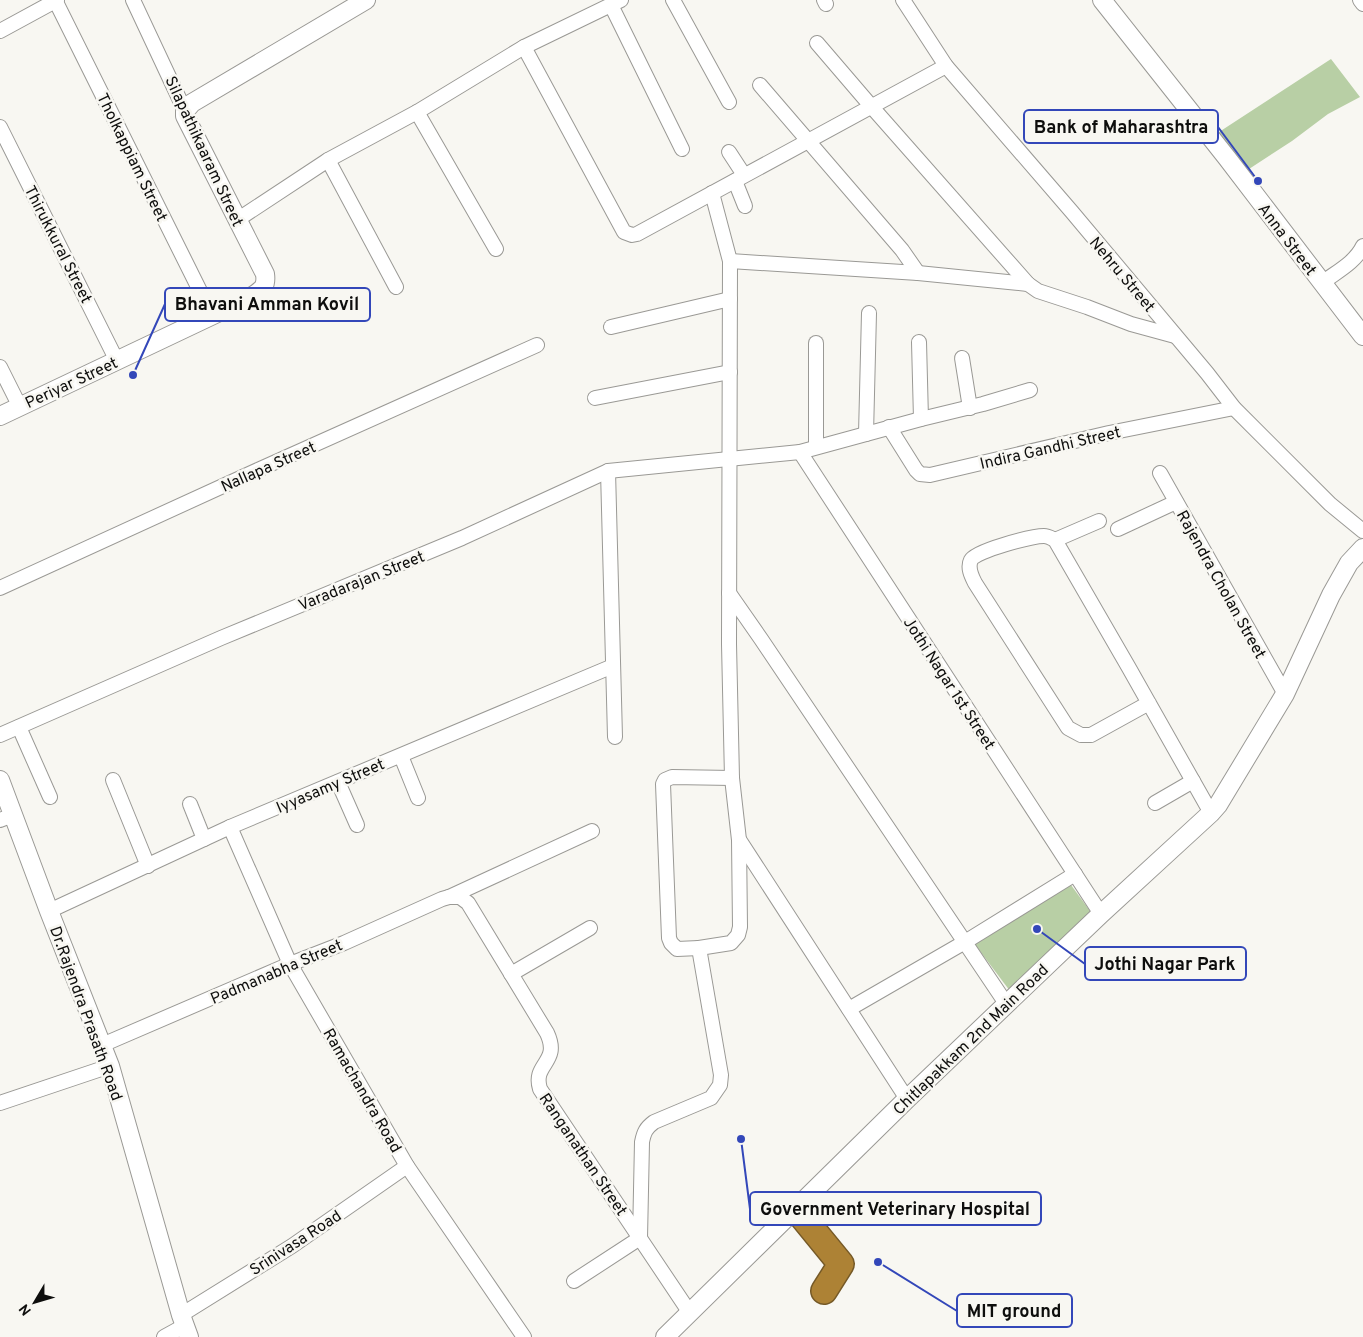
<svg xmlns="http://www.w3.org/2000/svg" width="1363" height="1337" viewBox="0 0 1363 1337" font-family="Overpass,sans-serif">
	<rect width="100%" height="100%" fill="#f8f7f2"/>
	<!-- green -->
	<g fill="#b8cfa5">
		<path d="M1331 59 1360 97 1328 114 1292 141 1249 169 1245 167 1216 134Z"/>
		<path d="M1071 885 1093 915 1010 991 973 942Z"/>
	</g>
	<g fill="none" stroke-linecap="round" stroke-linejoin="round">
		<!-- minor casing -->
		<g stroke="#9a9995" stroke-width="16">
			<g id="minor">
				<path d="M55 0 212 315"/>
				<path d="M133 0 185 111"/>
				<path d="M673 0 729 102"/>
				<path d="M824 0 826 4"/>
				<path d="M903 0 946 66 1072 212 1207 373 1234 408 1330 504 1363 531"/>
				<path d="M1360 0 1363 4"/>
				<path d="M611 5 682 149"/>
				<path d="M0 31 57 0"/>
				<path d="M817 43 871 106 1028 284"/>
				<path d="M524 47 624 232 632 235 637 234 946 66"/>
				<path d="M760 85 902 250 918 273"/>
				<path d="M417 112 496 249"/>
				<path d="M0 127 117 361"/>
				<path d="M729 152 744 175"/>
				<path d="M328 160 396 287"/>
				<path d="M735 181 745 206"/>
				<path d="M237 220 328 160 417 112 524 47 621 0"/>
				<path d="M730 261 918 273 1028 284 1038 291 1087 307 1131 324 1175 336"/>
				<path d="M1322 283C1336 272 1355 263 1363 246"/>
				<path d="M611 327 730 299"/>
				<path d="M919 342 921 419"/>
				<path d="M816 343V447"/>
				<path d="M962 358 970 408"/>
				<path d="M0 367 20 407"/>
				<path d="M595 398 730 372"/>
				<path d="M889 427 916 470 920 474 930 475 1109 433 1234 408"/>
				<path d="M866 434 869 313"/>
				<path d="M800 452 1101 914"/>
				<path d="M608 471 615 737"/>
				<path d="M1160 473 1285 694"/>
				<path d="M1118 529 1176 502"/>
				<path d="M1055 540 1099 521"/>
				<path d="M0 588 260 469 537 345"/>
				<path d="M729 593 761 639 1007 1005"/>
				<path d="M1149 703 1091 735H1081L1068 728 975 583C972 577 967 568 971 560 975 551 1032 536 1044 536 1048 536 1051 538 1055 540L1129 668 1211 813"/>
				<path d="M19 727 50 797"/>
				<path d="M0 735 221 638 462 538 608 471 800 452 921 419 983 404 1030 390"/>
				<path d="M401 756 418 798"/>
				<path d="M113 780 148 866"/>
				<path d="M338 782 357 825"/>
				<path d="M1155 803 1193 781"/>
				<path d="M190 804 204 839"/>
				<path d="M0 820 13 815"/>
				<path d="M230 827 290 964 407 1166 524 1337"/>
				<path d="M740 841 907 1099"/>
				<path d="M449 897H460L468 903 547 1033C561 1063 532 1063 540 1089L690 1313"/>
				<path d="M49 911 230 827 613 666"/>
				<path d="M699 948 677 949 671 943 669 938 663 784 665 780 672 777 732 778"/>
				<path d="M511 974 590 928"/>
				<path d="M849 1009 965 942 1075 874"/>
				<path d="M102 1045 290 964 344 943 442 899 449 897 592 831"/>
				<path d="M0 1103 110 1066"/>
				<path d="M574 1281 640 1238 642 1142C644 1132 646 1128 654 1122L711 1098 720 1085 721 1075 699 948 731 943 738 935 740 927 739 840 732 778 729 644 730 261 712 193"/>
				<path d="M181 1315 292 1246 407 1166"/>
				<path d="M164 1337 184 1326"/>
			</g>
		</g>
		<!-- tertiary casing -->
		<g stroke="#9a9995" stroke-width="20">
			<g id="tertiary">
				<path d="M1102 0 1227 158 1363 336"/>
				<path d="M0 416 251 297C261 290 267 288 265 274L185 116V111L192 103 366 0"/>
				<path d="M0 780 49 911 110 1066 181 1315 189 1337"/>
				<path d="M665 1337 907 1099 1101 914 1211 813 1218 805 1285 694 1331 595 1349 563 1363 548"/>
			</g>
		</g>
		<!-- motorway casing -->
		<g stroke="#755927" stroke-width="28">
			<path id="motorway" d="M796 1209 841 1264 824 1291"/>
		</g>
		<!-- minor -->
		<use href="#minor" stroke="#fff" stroke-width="14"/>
		<!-- tertiary -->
		<use href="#tertiary" stroke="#fff" stroke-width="18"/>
		<!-- motorway -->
		<use href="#motorway" stroke="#ad8235" stroke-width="25"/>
	</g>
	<g text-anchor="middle" stroke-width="5" stroke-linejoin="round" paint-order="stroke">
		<!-- street labels -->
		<g font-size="16" fill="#0e0e0d" stroke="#f8f7f2">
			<text transform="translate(205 151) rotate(65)" y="6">Silapathikaaram Street</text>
			<text transform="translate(133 157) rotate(64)" y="6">Tholkappiam Street</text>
			<text transform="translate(1288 239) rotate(53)" y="6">Anna Street</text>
			<text transform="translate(59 244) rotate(63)" y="6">Thirukkural Street</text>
			<text transform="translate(1123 274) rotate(50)" y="6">Nehru Street</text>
			<text transform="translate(71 382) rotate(-25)" y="6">Periyar Street</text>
			<text transform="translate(1050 447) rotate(-13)" y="6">Indira Gandhi Street</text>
			<text transform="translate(268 466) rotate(-24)" y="6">Nallapa Street</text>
			<text transform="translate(361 580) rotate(-22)" y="6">Varadarajan Street</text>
			<text transform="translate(1222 584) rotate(61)" y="6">Rajendra Cholan Street</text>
			<text transform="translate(950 683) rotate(57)" y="6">Jothi Nagar 1st Street</text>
			<text transform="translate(330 785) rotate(-23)" y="6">Iyyasamy Street</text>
			<text transform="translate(276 971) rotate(-23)" y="6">Padmanabha Street</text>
			<text transform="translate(87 1013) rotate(70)" y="6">Dr.Rajendra Prasath Road</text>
			<text transform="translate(970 1039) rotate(-44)" y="6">Chitlapakkam 2nd Main Road</text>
			<text transform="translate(363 1090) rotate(60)" y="6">Ramachandra Road</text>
			<text transform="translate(584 1154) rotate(56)" y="6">Ranganathan Street</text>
			<text transform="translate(295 1242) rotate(-33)" y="6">Srinivasa Road</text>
		</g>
	</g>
	<!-- callouts -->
	<path fill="none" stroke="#3347b9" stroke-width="2" d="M1258 181L1218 127M133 375L165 304M1037 929L1085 964M741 1139L750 1209M878 1262L957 1311"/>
	<g fill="#3347b9" stroke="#f8f7f2" stroke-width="2">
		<circle cx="1258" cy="181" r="5"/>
		<circle cx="133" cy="375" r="5"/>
		<circle cx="1037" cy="929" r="5"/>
		<circle cx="741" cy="1139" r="5"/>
		<circle cx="878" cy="1262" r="5"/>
	</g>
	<g fill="#f8f7f2" stroke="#3347b9" stroke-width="2">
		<rect x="1024" y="110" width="194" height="33" rx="5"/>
		<rect x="165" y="288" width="205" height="33" rx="5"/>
		<rect x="1085" y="947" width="161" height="33" rx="5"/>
		<rect x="750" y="1192" width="291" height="33" rx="5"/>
		<rect x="957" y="1294" width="115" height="33" rx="5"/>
	</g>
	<g font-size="18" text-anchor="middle" font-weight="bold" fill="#0e0e0d">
		<text x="1121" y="133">Bank of Maharashtra</text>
		<text x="267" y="310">Bhavani Amman Kovil</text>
		<text x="1165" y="970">Jothi Nagar Park</text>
		<text x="895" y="1215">Government Veterinary Hospital</text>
		<text x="1014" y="1317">MIT ground</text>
	</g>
	<!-- north arrow -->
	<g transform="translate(35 1302) rotate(232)" stroke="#f8f7f2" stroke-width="4" paint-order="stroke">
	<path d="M0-4L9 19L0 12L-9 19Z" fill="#0e0e0d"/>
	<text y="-8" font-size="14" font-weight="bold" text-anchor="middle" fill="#0e0e0d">N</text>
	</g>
</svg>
